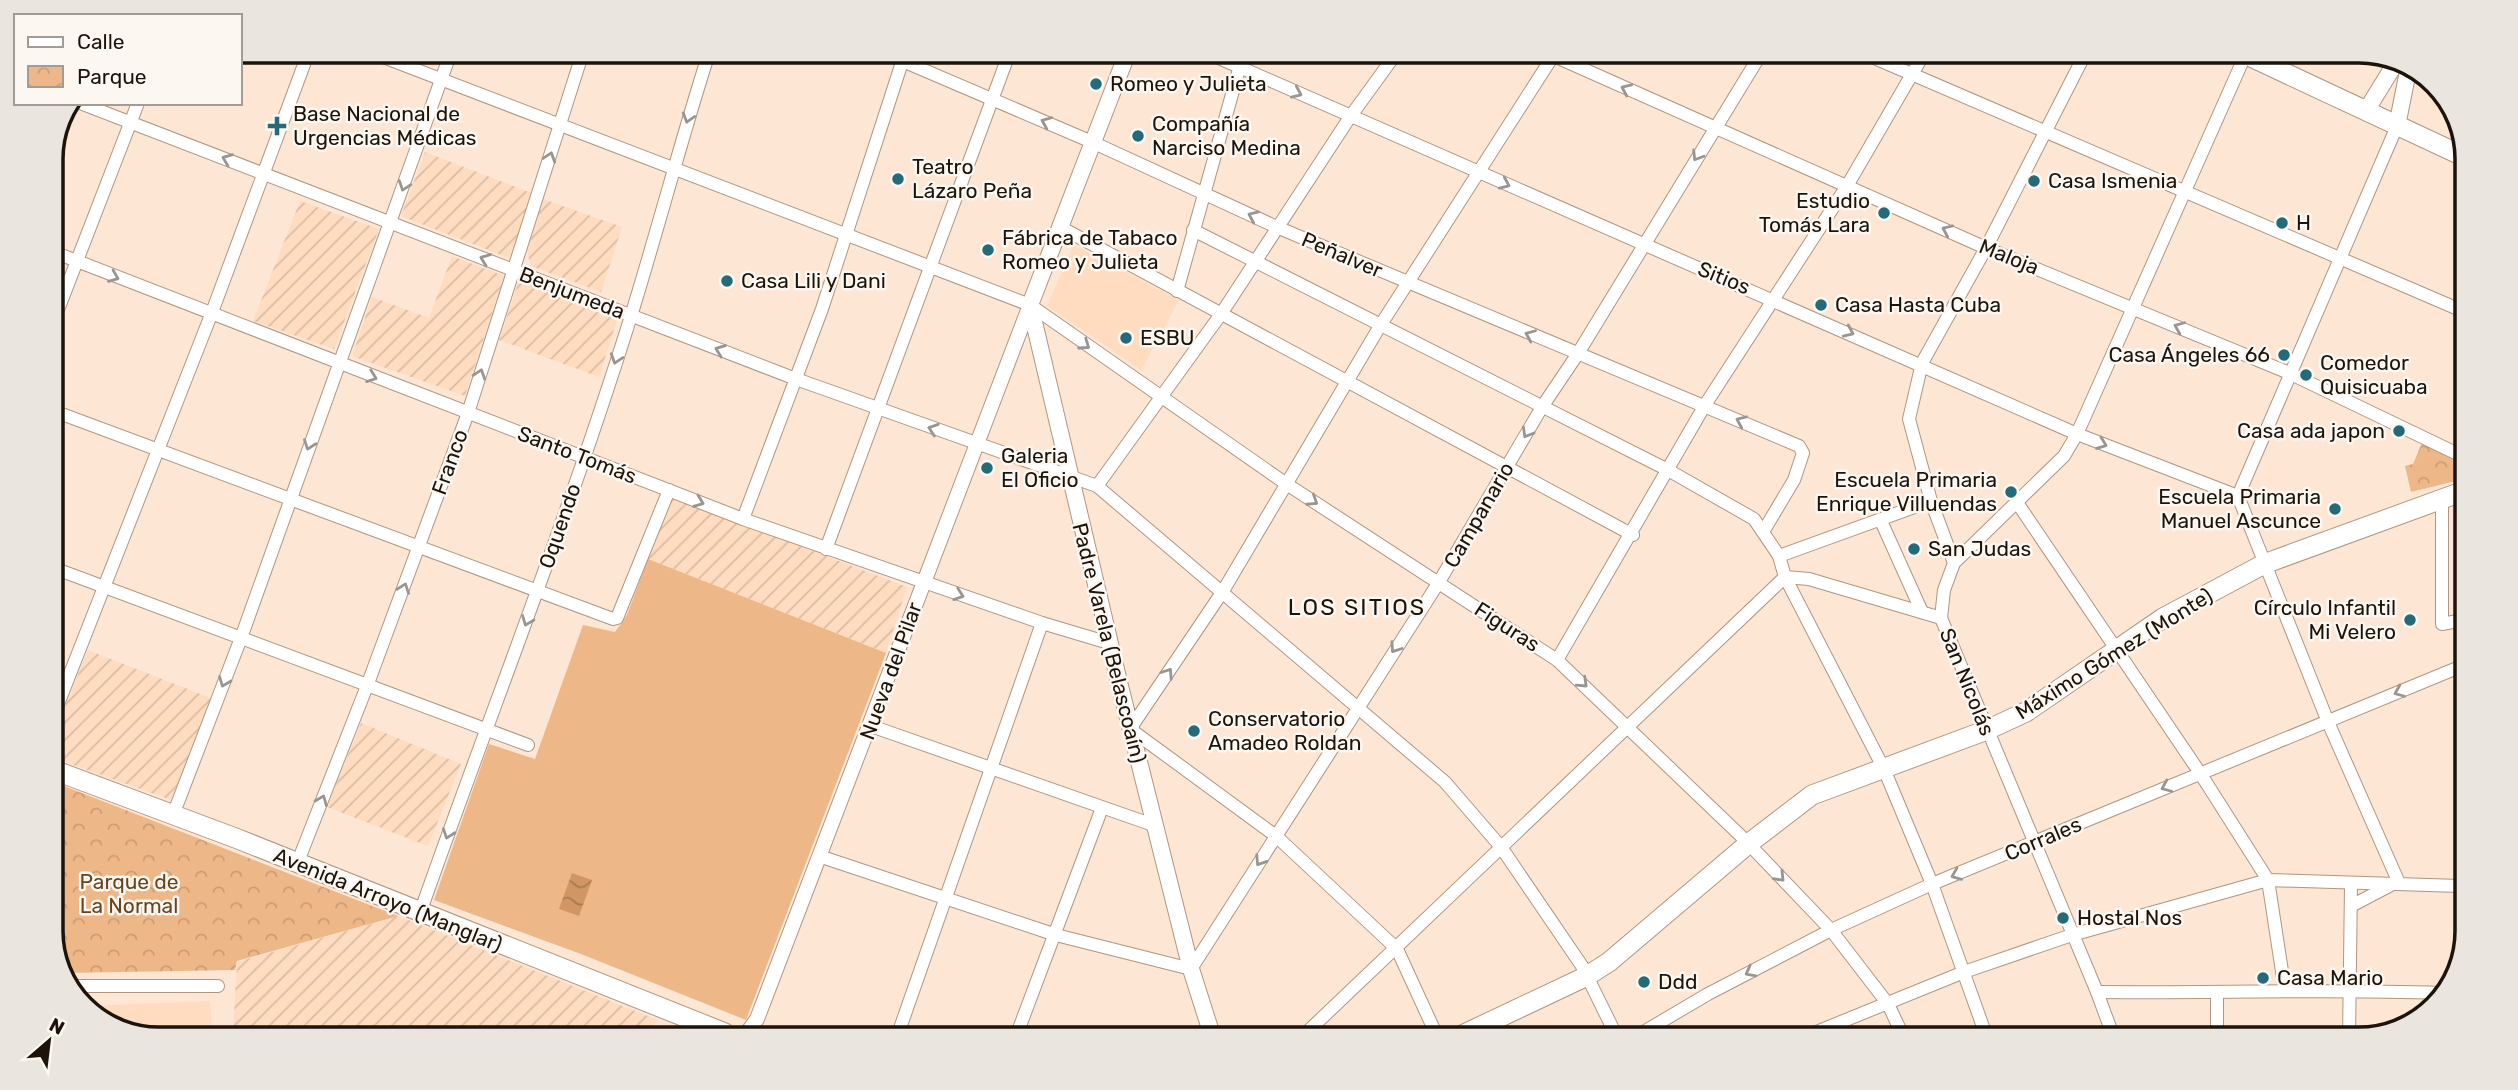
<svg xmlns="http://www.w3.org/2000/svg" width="2518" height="1090" viewBox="0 0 2518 1090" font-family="Rubik,sans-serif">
	<defs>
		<pattern id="industrial-furrows" width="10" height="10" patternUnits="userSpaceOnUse" patternTransform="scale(1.75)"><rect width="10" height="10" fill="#ffdcc0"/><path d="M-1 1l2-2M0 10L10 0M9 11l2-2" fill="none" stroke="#dabca4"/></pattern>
		<pattern id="park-crowns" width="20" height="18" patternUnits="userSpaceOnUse" patternTransform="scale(1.75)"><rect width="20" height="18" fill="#eeb788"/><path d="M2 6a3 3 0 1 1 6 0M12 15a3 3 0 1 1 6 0" fill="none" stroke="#cc9c74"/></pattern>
		<pattern id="water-waves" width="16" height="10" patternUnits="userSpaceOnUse" patternTransform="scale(1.75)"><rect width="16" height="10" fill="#d09765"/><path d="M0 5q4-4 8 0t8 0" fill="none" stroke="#a87a51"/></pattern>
	</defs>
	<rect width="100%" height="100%" fill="#fde6d3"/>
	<!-- built -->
	<g fill="#ffdcc0">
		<path d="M1074 245 1179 300 1141 370 1047 306Z"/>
		<path d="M210 1001 212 1031H118L85 1006Z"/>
	</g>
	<!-- industrial -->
	<g fill="url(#industrial-furrows)">
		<path d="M393 52H440L434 67Z"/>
		<path d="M425 152 534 194 509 258 401 216Z"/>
		<path d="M543 199 622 227 601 292 531 266 527 252Z"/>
		<path d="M300 201 379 229 334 349 253 321Z"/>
		<path d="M452 256 504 276 465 396 352 356 372 297 429 318Z"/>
		<path d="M51 262 67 271 51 308Z"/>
		<path d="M519 281 617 320 599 377 499 340Z"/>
		<path d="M669 496 907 587 886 653 648 559Z"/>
		<path d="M88 650 213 699 171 800 51 757V740Z"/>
		<path d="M361 723 461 764 428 846 327 807Z"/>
		<path d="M398 916 658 1020 646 1033 233 1032 237 962Z"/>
	</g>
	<!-- park -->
	<g fill="url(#park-crowns)">
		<path d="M2422 443 2464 462V479L2411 492 2405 466 2413 464Z"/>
		<path d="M51 781 398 916 237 961 235 970 64 973 51 938Z"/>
	</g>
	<!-- garden -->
	<path fill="#eeb788" d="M648 559 886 653 746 1020 581 954 434 900 489 744 535 759 583 625 615 632 627 615Z"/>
	<!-- water -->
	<path fill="url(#water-waves)" d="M572 873 592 880 579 916 559 909Z"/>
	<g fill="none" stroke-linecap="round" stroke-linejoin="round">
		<!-- minor casing -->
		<g stroke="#b09680" stroke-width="14">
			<g id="minor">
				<path d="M370 52 1030 305 1285 483 1557 660 1743 838 1831 930 1888 1004 1904 1038"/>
				<path d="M884 53 1092 142 1279 228 1799 446 1803 453 1794 480 1763 532"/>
				<path d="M1212 55 2077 434 2238 496"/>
				<path d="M1554 56 1986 248 2289 373 2464 457"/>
				<path d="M1872 57 2465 312"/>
				<path d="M2083 58 1986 248 1922 363 1909 419 1931 501 1954 563 1944 590 1941 618 2097 992 2114 1038"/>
				<path d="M80 103 796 379 1097 486 1445 782 1501 847 1582 966 1617 1037"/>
				<path d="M2397 126 2238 496 2328 722 2399 883"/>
				<path d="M1060 227 1633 535"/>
				<path d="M1193 230 1668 470 1754 519 1779 556 1785 577 1884 769 1932 884 1987 1038"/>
				<path d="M51 251 743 519 1042 623 1109 643"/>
				<path d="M1177 291 1243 55"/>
				<path d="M51 328 138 103"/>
				<path d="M51 410 613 619 617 618 669 490"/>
				<path d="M1097 486 1221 314 1350 117 1395 55"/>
				<path d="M2442 498V624L2463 620"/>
				<path d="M2016 501 2200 773 2268 880 2285 991"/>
				<path d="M743 519 822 309 905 53"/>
				<path d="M1881 521 1922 612"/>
				<path d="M826 549 1009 54"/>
				<path d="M1779 556 1931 501"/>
				<path d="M1954 563 2064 456 2077 434 2244 58"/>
				<path d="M51 567 528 745"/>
				<path d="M1557 660 1705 405 1847 186 1922 57"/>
				<path d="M51 722 211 315 309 51"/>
				<path d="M871 726 1156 826"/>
				<path d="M173 815 241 638 451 52"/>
				<path d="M819 856 1056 935 1191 969 1439 582 1542 407 1577 355 1759 57"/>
				<path d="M297 864 367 686 468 413 583 52"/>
				<path d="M2351 906 2391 885"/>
				<path d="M420 913C490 714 568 518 631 316 658 229 681 140 709 53"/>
				<path d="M69 986H218"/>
				<path d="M2097 992C2212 993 2327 989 2442 993"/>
				<path d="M2217 993V1039"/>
				<path d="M898 1034 1042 623"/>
				<path d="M1017 1034 1102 808"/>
				<path d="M1304 1035 1785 577 1809 579 1941 618"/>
				<path d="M1437 1036 1397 949 1276 836 1130 729 1223 591 1380 326 1553 56"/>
				<path d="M1635 1037 1708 994 1831 930 1932 884 2462 666"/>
				<path d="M1804 1037 1964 972 2072 935 2268 880 2460 886"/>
				<path d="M2349 1039 2351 885"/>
			</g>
		</g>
		<!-- tertiary casing -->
		<g stroke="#b09680" stroke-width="16">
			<path id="tertiary" d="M747 1033 757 1019 1030 305"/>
		</g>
		<!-- secondary casing -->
		<g stroke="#b09680" stroke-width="18">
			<g id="secondary">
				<path d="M1127 54 1030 305 1120 686 1191 969 1212 1035"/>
				<path d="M2366 111 2398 59"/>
				<path d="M2397 126 2409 66"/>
			</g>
		</g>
		<!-- primary casing -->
		<g stroke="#b09680" stroke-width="21">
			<g id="primary">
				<path d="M2253 58 2467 158"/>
				<path d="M51 769 238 839 725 1033"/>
				<path d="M1460 1036 1587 976 1609 962 1748 844 1812 795 1987 730 2026 712 2163 618 2264 564 2464 491"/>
			</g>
		</g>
		<!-- minor -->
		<use href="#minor" stroke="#fff" stroke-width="12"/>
		<!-- tertiary -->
		<use href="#tertiary" stroke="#fff" stroke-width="14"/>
		<!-- secondary -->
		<use href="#secondary" stroke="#fff" stroke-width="16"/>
		<!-- primary -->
		<use href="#primary" stroke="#fff" stroke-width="19"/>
	</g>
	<!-- one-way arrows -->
	<defs><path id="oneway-chevron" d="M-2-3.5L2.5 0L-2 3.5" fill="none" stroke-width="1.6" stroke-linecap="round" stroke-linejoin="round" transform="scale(1.75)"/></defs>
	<g stroke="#999591">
		<use href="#oneway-chevron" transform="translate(1626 89) rotate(-156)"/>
		<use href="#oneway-chevron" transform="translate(1297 93) rotate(24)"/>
		<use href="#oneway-chevron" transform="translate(688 118) rotate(107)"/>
		<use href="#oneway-chevron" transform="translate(1046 122) rotate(-157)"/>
		<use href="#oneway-chevron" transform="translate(1697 156) rotate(122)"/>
		<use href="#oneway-chevron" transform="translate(550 157) rotate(-72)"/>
		<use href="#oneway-chevron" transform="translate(227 159) rotate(-158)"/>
		<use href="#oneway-chevron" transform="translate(1505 184) rotate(24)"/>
		<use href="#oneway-chevron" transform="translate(404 186) rotate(109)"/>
		<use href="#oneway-chevron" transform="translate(1253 216) rotate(-156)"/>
		<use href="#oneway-chevron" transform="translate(1947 230) rotate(-156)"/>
		<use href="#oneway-chevron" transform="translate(485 259) rotate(-159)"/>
		<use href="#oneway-chevron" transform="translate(114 277) rotate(22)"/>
		<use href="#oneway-chevron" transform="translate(2179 327) rotate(-157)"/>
		<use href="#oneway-chevron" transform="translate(1849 332) rotate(24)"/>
		<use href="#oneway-chevron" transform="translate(1530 335) rotate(-157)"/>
		<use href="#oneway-chevron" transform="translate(1085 345) rotate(35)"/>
		<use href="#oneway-chevron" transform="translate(720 350) rotate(-159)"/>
		<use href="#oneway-chevron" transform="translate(616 359) rotate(108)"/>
		<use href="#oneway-chevron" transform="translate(480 374) rotate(-72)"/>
		<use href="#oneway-chevron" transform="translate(372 377) rotate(20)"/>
		<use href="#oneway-chevron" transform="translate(1741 421) rotate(-156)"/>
		<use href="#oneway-chevron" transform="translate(933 429) rotate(-161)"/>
		<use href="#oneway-chevron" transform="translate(1527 433) rotate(120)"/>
		<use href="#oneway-chevron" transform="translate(2102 444) rotate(21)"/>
		<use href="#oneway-chevron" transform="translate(309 445) rotate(110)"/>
		<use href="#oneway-chevron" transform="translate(1313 501) rotate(33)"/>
		<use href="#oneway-chevron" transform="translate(699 502) rotate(21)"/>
		<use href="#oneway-chevron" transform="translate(404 588) rotate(-70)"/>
		<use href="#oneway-chevron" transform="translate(959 595) rotate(19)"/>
		<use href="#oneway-chevron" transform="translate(527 621) rotate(111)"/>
		<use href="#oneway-chevron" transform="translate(1395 648) rotate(124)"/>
		<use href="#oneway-chevron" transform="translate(1168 673) rotate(-56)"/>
		<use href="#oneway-chevron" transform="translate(224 682) rotate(111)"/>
		<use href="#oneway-chevron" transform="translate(1583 683) rotate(43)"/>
		<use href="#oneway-chevron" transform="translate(2399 692) rotate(157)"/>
		<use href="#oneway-chevron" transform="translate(2166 787) rotate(157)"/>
		<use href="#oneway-chevron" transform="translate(322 800) rotate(-68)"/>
		<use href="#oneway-chevron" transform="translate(448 834) rotate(110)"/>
		<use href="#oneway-chevron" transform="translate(1260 861) rotate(123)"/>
		<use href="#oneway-chevron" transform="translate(1956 875) rotate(158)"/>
		<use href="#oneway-chevron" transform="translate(1780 877) rotate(46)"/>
		<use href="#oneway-chevron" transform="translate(1750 972) rotate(152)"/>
	</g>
	<!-- markers -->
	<g fill="#236b78" stroke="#fdf7f2" stroke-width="2.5">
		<circle cx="1096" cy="84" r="7"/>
		<path d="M273.5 115.5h7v7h7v7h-7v7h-7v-7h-7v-7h7z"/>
		<circle cx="1138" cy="136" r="7"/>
		<circle cx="898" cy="179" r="7"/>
		<circle cx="2034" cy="181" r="7"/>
		<circle cx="1884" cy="213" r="7"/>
		<circle cx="2282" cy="223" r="7"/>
		<circle cx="988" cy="250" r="7"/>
		<circle cx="727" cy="281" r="7"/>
		<circle cx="1821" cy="305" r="7"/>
		<circle cx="1126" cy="338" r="7"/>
		<circle cx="2284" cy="355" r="7"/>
		<circle cx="2306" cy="375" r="7"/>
		<circle cx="2399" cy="431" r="7"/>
		<circle cx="987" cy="468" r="7"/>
		<circle cx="2011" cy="492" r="7"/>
		<circle cx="2335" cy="509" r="7"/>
		<circle cx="1914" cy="549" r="7"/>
		<circle cx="2410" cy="620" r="7"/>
		<circle cx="1194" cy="731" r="7"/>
		<circle cx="2063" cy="918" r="7"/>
		<circle cx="2263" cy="978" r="7"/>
		<circle cx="1644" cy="982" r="7"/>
	</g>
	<g text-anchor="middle" stroke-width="5" stroke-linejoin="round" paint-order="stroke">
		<!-- poi labels -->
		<g font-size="21" fill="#1c130a" stroke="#fdf7f2" text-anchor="start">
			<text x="1110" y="91">Romeo y Julieta</text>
			<text x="293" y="121">Base Nacional de<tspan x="293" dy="24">Urgencias Médicas</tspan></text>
			<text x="1152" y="131">Compañía<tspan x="1152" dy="24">Narciso Medina</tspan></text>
			<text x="912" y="174">Teatro<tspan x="912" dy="24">Lázaro Peña</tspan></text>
			<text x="2048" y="188">Casa Ismenia</text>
			<text x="1870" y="208" text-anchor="end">Estudio<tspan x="1870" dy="24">Tomás Lara</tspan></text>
			<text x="2296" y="230">H</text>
			<text x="1002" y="245">Fábrica de Tabaco<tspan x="1002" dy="24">Romeo y Julieta</tspan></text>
			<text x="741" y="288">Casa Lili y Dani</text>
			<text x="1835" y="312">Casa Hasta Cuba</text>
			<text x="1140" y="345">ESBU</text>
			<text x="2270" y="362" text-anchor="end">Casa Ángeles 66</text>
			<text x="2320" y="370">Comedor<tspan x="2320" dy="24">Quisicuaba</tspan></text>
			<text x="2385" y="438" text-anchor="end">Casa ada japon</text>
			<text x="1001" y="463">Galeria<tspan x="1001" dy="24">El Oficio</tspan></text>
			<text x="1997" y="487" text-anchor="end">Escuela Primaria<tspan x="1997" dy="24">Enrique Villuendas</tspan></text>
			<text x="2321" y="504" text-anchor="end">Escuela Primaria<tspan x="2321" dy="24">Manuel Ascunce</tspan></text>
			<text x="1928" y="556">San Judas</text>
			<text x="2396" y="615" text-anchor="end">Círculo Infantil<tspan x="2396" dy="24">Mi Velero</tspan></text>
			<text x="1208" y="726">Conservatorio<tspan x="1208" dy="24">Amadeo Roldan</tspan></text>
			<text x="2077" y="925">Hostal Nos</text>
			<text x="2277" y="985">Casa Mario</text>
			<text x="1658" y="989">Ddd</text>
		</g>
		<!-- street labels -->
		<g font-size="21" fill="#1c130a" stroke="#fdf7f2">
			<text transform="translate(1342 255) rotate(23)" y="7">Peñalver</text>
			<text transform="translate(2009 257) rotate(22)" y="7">Maloja</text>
			<text transform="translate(1724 278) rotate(22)" y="7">Sitios</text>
			<text transform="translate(572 293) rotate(21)" y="7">Benjumeda</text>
			<text transform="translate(577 455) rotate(21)" y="7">Santo Tomás</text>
			<text transform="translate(450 462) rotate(-70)" y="7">Franco</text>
			<text transform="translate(1479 515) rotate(-60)" y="7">Campanario</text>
			<text transform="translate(560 526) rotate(-71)" y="7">Oquendo</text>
			<text transform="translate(1507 627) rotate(33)" y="7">Figuras</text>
			<text transform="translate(1109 643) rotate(76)" y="7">Padre Varela (Belascoaín)</text>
			<text transform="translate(2114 654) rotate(-32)" y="7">Máximo Gómez (Monte)</text>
			<text transform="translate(891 671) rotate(-70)" y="7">Nueva del Pilar</text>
			<text transform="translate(1967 682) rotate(68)" y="7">San Nicolás</text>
			<text transform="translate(2043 839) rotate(-23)" y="7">Corrales</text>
			<text transform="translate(388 900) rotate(22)" y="7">Avenida Arroyo (Manglar)</text>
		</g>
		<!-- park labels -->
		<g font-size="21" fill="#6a431e" stroke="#fdf7f2">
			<text x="129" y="889">Parque de<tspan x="129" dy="24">La Normal</tspan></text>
		</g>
		<!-- neighbourhood labels -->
		<g font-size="23" letter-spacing="2" fill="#1c130a" stroke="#fdf7f2">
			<text x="1357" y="615">LOS SITIOS</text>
		</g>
	</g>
	<!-- crop -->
	<path d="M0 0H2518V1090H0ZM159 63H2359A96 96 0 0 1 2455 159V931A96 96 0 0 1 2359 1027H159A96 96 0 0 1 63 931V159A96 96 0 0 1 159 63Z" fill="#ebe5df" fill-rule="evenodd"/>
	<path fill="none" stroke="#1c130a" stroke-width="3.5" d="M159 63H2359A96 96 0 0 1 2455 159V931A96 96 0 0 1 2359 1027H159A96 96 0 0 1 63 931V159A96 96 0 0 1 159 63Z"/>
	<!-- legend -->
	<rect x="14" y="14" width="228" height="91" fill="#fdf7f2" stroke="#a39c95" stroke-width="2"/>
	<rect x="28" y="37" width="35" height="10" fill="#ffffff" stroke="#a39c95" stroke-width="2"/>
	<text x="77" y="49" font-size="21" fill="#1c130a">Calle</text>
	<rect x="28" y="66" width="35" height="21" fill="url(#park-crowns)" stroke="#a39c95" stroke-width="2"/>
	<text x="77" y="84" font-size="21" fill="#1c130a">Parque</text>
	<!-- north arrow -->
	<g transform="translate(49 1041) rotate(28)" stroke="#fdf7f2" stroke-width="5" paint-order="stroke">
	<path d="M0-5L12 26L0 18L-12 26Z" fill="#1c130a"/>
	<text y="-10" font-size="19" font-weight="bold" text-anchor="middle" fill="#1c130a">N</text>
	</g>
</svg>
